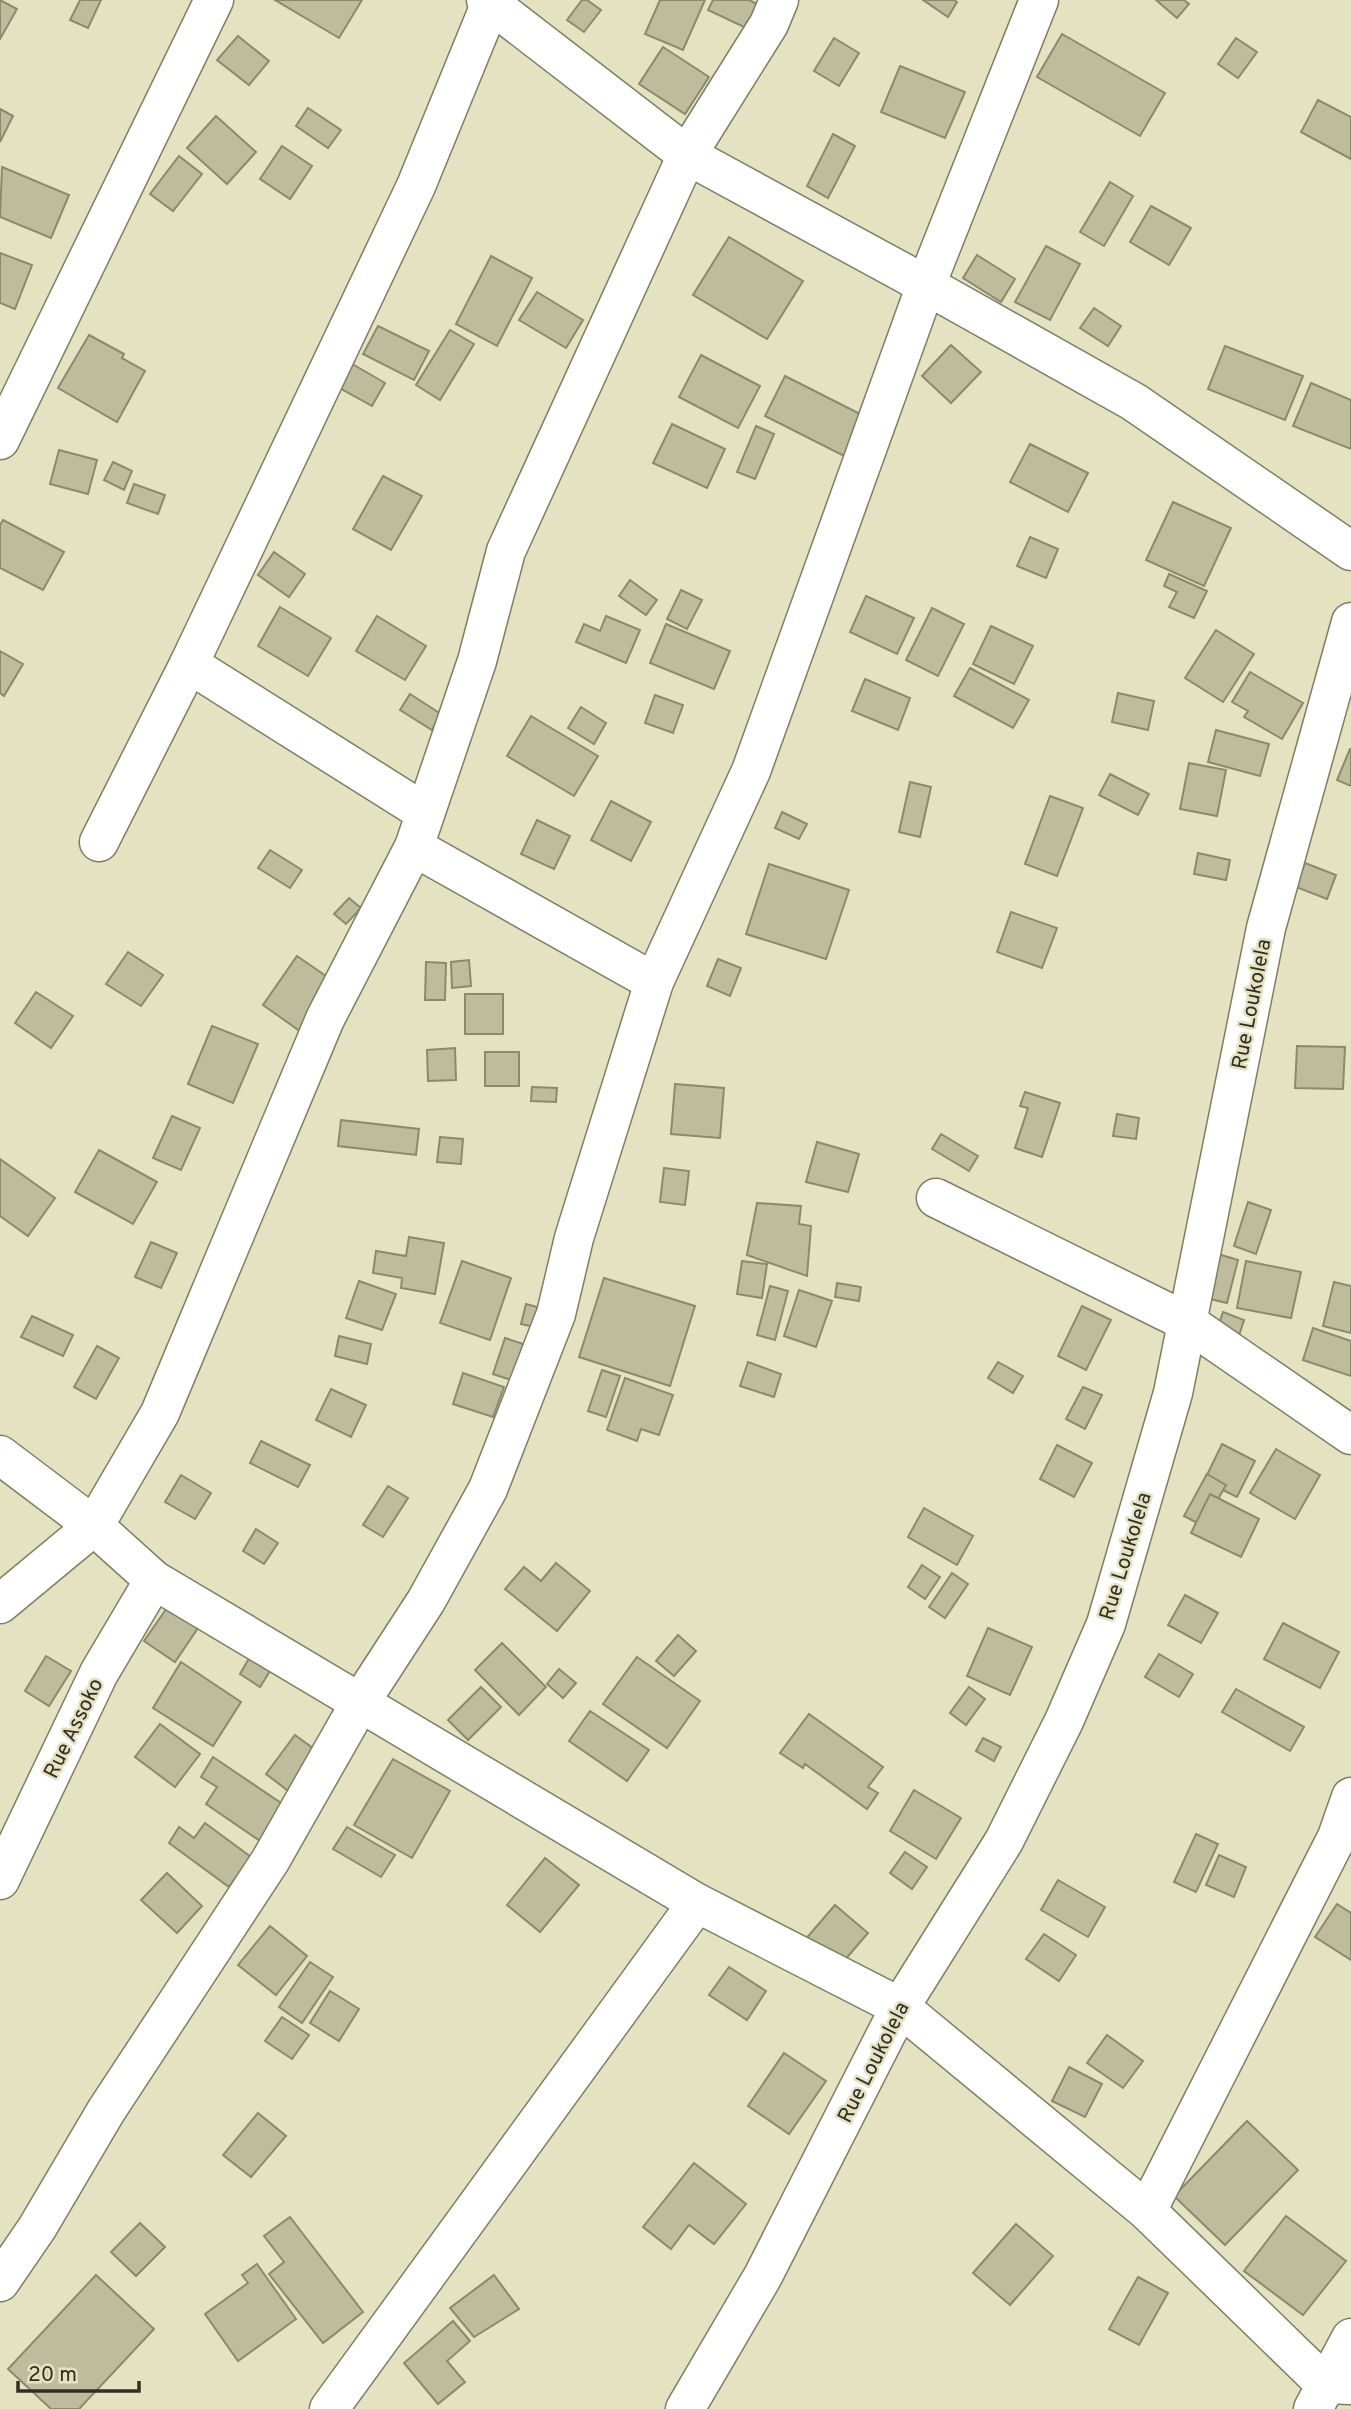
<svg xmlns="http://www.w3.org/2000/svg" width="1351" height="2409" viewBox="0 0 1351 2409" font-family="Overpass,sans-serif">
	<rect width="100%" height="100%" fill="#e5e2c2"/>
	<!-- building -->
	<g fill="#bebc9d" stroke="#8c8a6c" stroke-width="2">
		<path d="M0 0 17 9 0 39Z"/>
		<path d="M80 0H101L88 28 70 20Z"/>
		<path d="M275 0H362L339 38Z"/>
		<path d="M582 0H587L601 10 584 32 567 20Z"/>
		<path d="M660 0H705L683 50 645 34Z"/>
		<path d="M713 0H749L757 4 746 28 708 10Z"/>
		<path d="M923 0H954L957 2 948 17Z"/>
		<path d="M1156 0H1184L1189 4 1177 18Z"/>
		<path d="M1062 34 1165 93 1140 136 1037 77Z"/>
		<path d="M238 36 269 61 249 85 217 60Z"/>
		<path d="M834 38 859 53 839 86 814 71Z"/>
		<path d="M1236 38 1257 52 1238 78 1218 64Z"/>
		<path d="M663 47 709 77 685 114 639 84Z"/>
		<path d="M900 66 965 92 945 138 881 112Z"/>
		<path d="M1318 100 1351 117V159L1301 132Z"/>
		<path d="M308 108 341 130 328 148 296 126Z"/>
		<path d="M0 109 13 116 0 142Z"/>
		<path d="M216 116 256 152 227 184 187 148Z"/>
		<path d="M833 134 855 146 828 198 807 186Z"/>
		<path d="M282 146 312 166 290 199 260 179Z"/>
		<path d="M179 156 202 174 173 211 150 194Z"/>
		<path d="M2 167 69 195 51 238 0 217Z"/>
		<path d="M1110 182 1133 196 1104 246 1080 232Z"/>
		<path d="M1151 206 1191 228 1169 265 1130 242Z"/>
		<path d="M729 237 803 281 767 339 693 295Z"/>
		<path d="M1046 246 1080 264 1050 320 1015 302Z"/>
		<path d="M0 253 32 265 15 309 0 303Z"/>
		<path d="M977 255 1015 279 1001 302 963 278Z"/>
		<path d="M491 256 532 278 497 346 456 324Z"/>
		<path d="M537 292 583 320 566 348 519 320Z"/>
		<path d="M1094 308 1121 326 1108 346 1080 328Z"/>
		<path d="M378 326 429 351 414 380 363 354Z"/>
		<path d="M450 330 474 344 440 400 416 385Z"/>
		<path d="M89 335 124 354 122 358 145 371 117 422 58 388Z"/>
		<path d="M951 345 981 372 951 403 922 376Z"/>
		<path d="M1225 346 1303 376 1285 420 1208 389Z"/>
		<path d="M701 355 760 386 738 428 679 397Z"/>
		<path d="M349 362 385 383 372 406 336 386Z"/>
		<path d="M785 376 868 418 848 458 765 416Z"/>
		<path d="M1311 383 1351 400V449L1293 426Z"/>
		<path d="M672 424 725 449 707 488 653 463Z"/>
		<path d="M756 426 774 434 755 479 737 472Z"/>
		<path d="M1030 444 1088 473 1068 512 1010 482Z"/>
		<path d="M59 450 97 460 88 494 50 484Z"/>
		<path d="M113 462 132 471 124 490 104 480Z"/>
		<path d="M383 476 422 496 391 550 353 529Z"/>
		<path d="M134 484 165 495 158 514 127 503Z"/>
		<path d="M1173 502 1231 528 1204 586 1146 560Z"/>
		<path d="M3 520 64 552 43 590 0 568V525Z"/>
		<path d="M1030 537 1058 549 1046 578 1017 566Z"/>
		<path d="M274 552 305 574 289 597 258 575Z"/>
		<path d="M1169 574 1207 591 1194 618 1169 607 1177 592 1164 586Z"/>
		<path d="M630 580 657 600 646 615 619 596Z"/>
		<path d="M681 590 702 600 687 629 667 619Z"/>
		<path d="M866 596 914 618 897 654 850 632Z"/>
		<path d="M280 607 331 638 308 676 258 646Z"/>
		<path d="M932 608 964 624 938 676 906 660Z"/>
		<path d="M377 616 426 646 405 680 356 651Z"/>
		<path d="M606 616 640 630 626 663 576 642 584 624 600 631Z"/>
		<path d="M666 624 730 651 714 689 650 663Z"/>
		<path d="M991 626 1033 646 1014 684 973 664Z"/>
		<path d="M1216 630 1254 654 1223 702 1185 678Z"/>
		<path d="M0 651 23 664 4 696 0 693Z"/>
		<path d="M970 668 1029 700 1013 728 954 696Z"/>
		<path d="M1250 672 1303 703 1282 739 1244 717 1248 711 1232 702Z"/>
		<path d="M865 679 910 698 898 730 852 711Z"/>
		<path d="M1118 693 1154 701 1148 730 1112 722Z"/>
		<path d="M410 694 441 714 432 730 400 710Z"/>
		<path d="M655 695 683 705 673 733 645 723Z"/>
		<path d="M581 707 606 723 594 744 568 728Z"/>
		<path d="M531 716 598 756 574 796 507 756Z"/>
		<path d="M1216 730 1269 744 1260 776 1208 762Z"/>
		<path d="M1350 749H1351V786L1337 780Z"/>
		<path d="M1189 763 1226 770 1217 816 1180 809Z"/>
		<path d="M1110 774 1149 794 1138 815 1099 795Z"/>
		<path d="M910 782 931 787 920 837 899 832Z"/>
		<path d="M1050 796 1083 808 1057 876 1025 864Z"/>
		<path d="M611 801 651 822 631 861 591 840Z"/>
		<path d="M782 812 807 824 799 839 775 828Z"/>
		<path d="M537 820 570 836 554 869 521 854Z"/>
		<path d="M270 850 302 870 290 888 258 868Z"/>
		<path d="M1198 853 1230 860 1226 880 1194 874Z"/>
		<path d="M1305 863 1336 875 1327 899 1296 887Z"/>
		<path d="M769 864 849 890 826 959 746 934Z"/>
		<path d="M349 898 361 908 346 924 334 914Z"/>
		<path d="M1011 912 1057 928 1042 968 997 952Z"/>
		<path d="M128 952 163 975 141 1006 106 984Z"/>
		<path d="M297 956 339 985 304 1034 263 1005Z"/>
		<path d="M718 959 741 968 730 996 707 986Z"/>
		<path d="M469 960 471 986 452 988 451 962Z"/>
		<path d="M426 962 446 963 445 1000H425Z"/>
		<path d="M36 992 73 1016 51 1048 15 1023Z"/>
		<rect x="465" y="994" width="38" height="40"/>
		<path d="M212 1026 258 1044 233 1103 188 1084Z"/>
		<path d="M1297 1046 1345 1047 1343 1089 1295 1088Z"/>
		<path d="M455 1048 456 1080 428 1081 427 1050Z"/>
		<rect x="485" y="1052" width="34" height="34"/>
		<path d="M675 1084 724 1088 720 1138 671 1134Z"/>
		<path d="M532 1087 557 1088 556 1102 531 1101Z"/>
		<path d="M1025 1092 1060 1103 1042 1157 1015 1148 1028 1108 1020 1106Z"/>
		<path d="M1117 1114 1139 1118 1136 1139 1113 1136Z"/>
		<path d="M172 1116 200 1128 181 1170 153 1158Z"/>
		<path d="M341 1120 419 1129 416 1155 338 1146Z"/>
		<path d="M941 1134 978 1156 969 1171 932 1149Z"/>
		<path d="M440 1137 463 1139 461 1164 437 1162Z"/>
		<path d="M817 1142 859 1154 848 1192 806 1182Z"/>
		<path d="M99 1150 157 1182 133 1224 75 1192Z"/>
		<path d="M0 1159 55 1198 28 1236 0 1216Z"/>
		<path d="M664 1168 689 1171 685 1205 660 1202Z"/>
		<path d="M1248 1202 1271 1210 1256 1254 1234 1246Z"/>
		<path d="M757 1203 801 1206 799 1224 811 1226 807 1276 747 1255Z"/>
		<path d="M409 1237 444 1243 435 1294 401 1288 402 1278 373 1273 376 1251 406 1256Z"/>
		<path d="M151 1242 177 1253 161 1288 135 1277Z"/>
		<path d="M1218 1254 1238 1260 1227 1303 1206 1298Z"/>
		<path d="M462 1261 511 1278 490 1340 440 1323Z"/>
		<path d="M742 1261 767 1264 762 1298 737 1294Z"/>
		<path d="M1246 1261 1301 1272 1291 1318 1237 1308Z"/>
		<path d="M604 1278 695 1306 670 1386 579 1357Z"/>
		<path d="M359 1281 396 1294 382 1330 346 1318Z"/>
		<path d="M1334 1282 1351 1286V1333L1323 1326Z"/>
		<path d="M837 1283 861 1287 859 1301 835 1297Z"/>
		<path d="M770 1286 788 1291 775 1340 757 1335Z"/>
		<path d="M799 1290 832 1301 816 1347 784 1336Z"/>
		<path d="M526 1304 544 1309 539 1328 521 1324Z"/>
		<path d="M1082 1306 1111 1320 1086 1370 1058 1356Z"/>
		<path d="M1223 1312 1244 1320 1236 1345 1214 1338Z"/>
		<path d="M32 1316 73 1335 63 1356 21 1337Z"/>
		<path d="M1313 1328 1351 1341V1376L1303 1360Z"/>
		<path d="M339 1336 371 1344 367 1364 335 1356Z"/>
		<path d="M505 1338 529 1346 517 1382 493 1374Z"/>
		<path d="M97 1346 119 1358 96 1399 74 1387Z"/>
		<path d="M748 1362 781 1374 774 1397 740 1386Z"/>
		<path d="M998 1362 1023 1376 1013 1393 988 1378Z"/>
		<path d="M602 1370 620 1376 606 1417 588 1411Z"/>
		<path d="M463 1373 504 1387 493 1417 453 1404Z"/>
		<path d="M625 1378 673 1395 659 1435 641 1429 637 1441 607 1430Z"/>
		<path d="M1083 1387 1102 1395 1085 1429 1066 1419Z"/>
		<path d="M331 1389 366 1405 351 1437 316 1420Z"/>
		<path d="M261 1441 310 1465 298 1487 250 1463Z"/>
		<path d="M1222 1444 1255 1461 1237 1497 1204 1481Z"/>
		<path d="M1057 1445 1092 1463 1074 1497 1040 1479Z"/>
		<path d="M1276 1449 1320 1475 1295 1519 1250 1493Z"/>
		<path d="M1207 1474 1226 1485 1203 1526 1184 1516Z"/>
		<path d="M181 1475 211 1493 195 1519 165 1502Z"/>
		<path d="M388 1486 408 1498 383 1537 363 1525Z"/>
		<path d="M1210 1494 1259 1519 1241 1557 1191 1533Z"/>
		<path d="M924 1508 973 1536 957 1565 908 1537Z"/>
		<path d="M256 1529 278 1543 264 1564 243 1551Z"/>
		<path d="M556 1563 590 1591 557 1631 505 1589 524 1567 541 1581Z"/>
		<path d="M922 1565 940 1577 925 1599 908 1587Z"/>
		<path d="M952 1573 968 1584 945 1618 929 1607Z"/>
		<path d="M1185 1595 1218 1613 1201 1643 1168 1625Z"/>
		<path d="M169 1605 200 1625 175 1662 144 1641Z"/>
		<path d="M1283 1623 1339 1652 1320 1688 1264 1659Z"/>
		<path d="M988 1628 1032 1647 1010 1695 967 1676Z"/>
		<path d="M678 1635 696 1651 674 1676 656 1661Z"/>
		<path d="M502 1643 546 1687 519 1715 475 1670Z"/>
		<path d="M254 1650 275 1663 260 1687 240 1674Z"/>
		<path d="M1159 1654 1193 1674 1179 1697 1145 1677Z"/>
		<path d="M46 1656 71 1671 49 1706 25 1691Z"/>
		<path d="M637 1657 700 1701 667 1748 603 1704Z"/>
		<path d="M181 1662 241 1702 213 1746 153 1708Z"/>
		<path d="M559 1669 576 1683 563 1698 547 1684Z"/>
		<path d="M481 1687 501 1707 468 1740 448 1720Z"/>
		<path d="M969 1687 985 1699 966 1725 950 1713Z"/>
		<path d="M1236 1689 1304 1727 1290 1751 1222 1712Z"/>
		<path d="M590 1711 649 1750 627 1781 569 1741Z"/>
		<path d="M809 1714 883 1767 868 1787 878 1793 867 1809 805 1764 803 1768 780 1753Z"/>
		<path d="M160 1724 200 1754 175 1787 135 1757Z"/>
		<path d="M295 1735 321 1754 291 1793 266 1774Z"/>
		<path d="M983 1738 1001 1747 994 1761 976 1751Z"/>
		<path d="M213 1757 290 1809 266 1845 206 1804 217 1787 201 1777Z"/>
		<path d="M393 1759 450 1791 412 1858 354 1825Z"/>
		<path d="M914 1790 961 1818 936 1859 890 1831Z"/>
		<path d="M205 1823 251 1857 229 1887 169 1843 179 1827 194 1838Z"/>
		<path d="M347 1827 395 1855 381 1877 333 1849Z"/>
		<path d="M1196 1834 1218 1844 1196 1892 1174 1882Z"/>
		<path d="M905 1852 927 1867 912 1889 890 1873Z"/>
		<path d="M1219 1855 1246 1867 1234 1897 1206 1885Z"/>
		<path d="M545 1858 579 1885 540 1932 507 1905Z"/>
		<path d="M167 1873 202 1906 177 1933 141 1900Z"/>
		<path d="M1058 1880 1105 1907 1088 1937 1041 1910Z"/>
		<path d="M1337 1904 1351 1913V1960L1315 1937Z"/>
		<path d="M835 1905 868 1933 837 1969 804 1941Z"/>
		<path d="M270 1926 307 1956 276 1995 238 1965Z"/>
		<path d="M1044 1934 1076 1955 1059 1981 1026 1959Z"/>
		<path d="M310 1962 333 1977 302 2023 279 2007Z"/>
		<path d="M729 1967 766 1991 747 2020 709 1995Z"/>
		<path d="M330 1991 359 2009 339 2041 310 2023Z"/>
		<path d="M282 2017 309 2035 292 2059 265 2041Z"/>
		<path d="M1107 2035 1143 2061 1123 2088 1087 2063Z"/>
		<path d="M784 2053 826 2081 789 2134 748 2106Z"/>
		<path d="M1069 2067 1102 2084 1085 2117 1052 2101Z"/>
		<path d="M258 2113 286 2136 251 2177 223 2155Z"/>
		<path d="M1247 2121 1298 2170 1225 2245 1174 2196Z"/>
		<path d="M694 2163 746 2204 714 2244 689 2225 671 2249 643 2227Z"/>
		<path d="M1286 2216 1346 2261 1303 2315 1244 2271Z"/>
		<path d="M290 2217 363 2312 323 2343 269 2274 284 2262 264 2236Z"/>
		<path d="M140 2223 165 2247 136 2276 111 2252Z"/>
		<path d="M1016 2224 1053 2256 1010 2305 973 2273Z"/>
		<path d="M257 2264 296 2319 238 2361 205 2314 248 2283 242 2275Z"/>
		<path d="M96 2275 154 2329 79 2409H51L8 2369Z"/>
		<path d="M494 2275 519 2309 474 2337 450 2308Z"/>
		<path d="M1138 2277 1168 2293 1139 2345 1109 2329Z"/>
		<path d="M453 2321 470 2341 447 2361 465 2382 438 2404 404 2363Z"/>
	</g>
	<g fill="none" stroke-linecap="round" stroke-linejoin="round">
		<!-- street casing -->
		<g stroke="#807e60" stroke-width="41">
			<g id="street">
				<path d="M486 0 687 155 926 285 1134 402 1351 551"/>
				<path d="M0 440 214 0"/>
				<path d="M189 664 424 812"/>
				<path d="M99 842 189 664 416 186 492 0"/>
				<path d="M414 847 654 982"/>
				<path d="M936 1198 1187 1322 1351 1435"/>
				<path d="M0 1455 94 1526 154 1580 697 1903 900 2007 1147 2211 1325 2384 1351 2385"/>
				<path d="M0 1604 94 1526 160 1413 325 1019 414 847 477 661 506 551 687 155 769 24 779 0"/>
				<path d="M0 1880 99 1673 154 1580"/>
				<path d="M1147 2211 1337 1837 1351 1797"/>
				<path d="M0 2282 37 2228 106 2111 270 1861 361 1701 426 1601 488 1489 556 1314 574 1238 654 982 751 771 926 285 1039 0"/>
				<path d="M329 2409 697 1903"/>
				<path d="M685 2409 763 2276 900 2007 1004 1841 1064 1721 1106 1624 1173 1393 1266 928 1351 622"/>
				<path d="M1313 2409 1351 2338"/>
			</g>
		</g>
		<!-- street -->
		<use href="#street" stroke="#fff" stroke-width="38"/>
	</g>
	<g text-anchor="middle" stroke-width="5" stroke-linejoin="round" paint-order="stroke">
		<!-- street labels -->
		<g font-size="21" fill="#312f23" stroke="#e5e2c2">
			<text transform="translate(1251 1004) rotate(-79)" y="7">Rue Loukolela</text>
			<text transform="translate(1125 1556) rotate(-73)" y="7">Rue Loukolela</text>
			<text transform="translate(73 1728) rotate(-64)" y="7">Rue Assoko</text>
			<text transform="translate(873 2062) rotate(-63)" y="7">Rue Loukolela</text>
		</g>
	</g>
	<!-- scale -->
	<path d="M18 2381v10h121v-10" fill="none" stroke="#312f23" stroke-width="3.5"/>
	<text x="28" y="2381" font-size="21" fill="#312f23" stroke="#e5e2c2" stroke-width="5" paint-order="stroke">20 m</text>
</svg>
